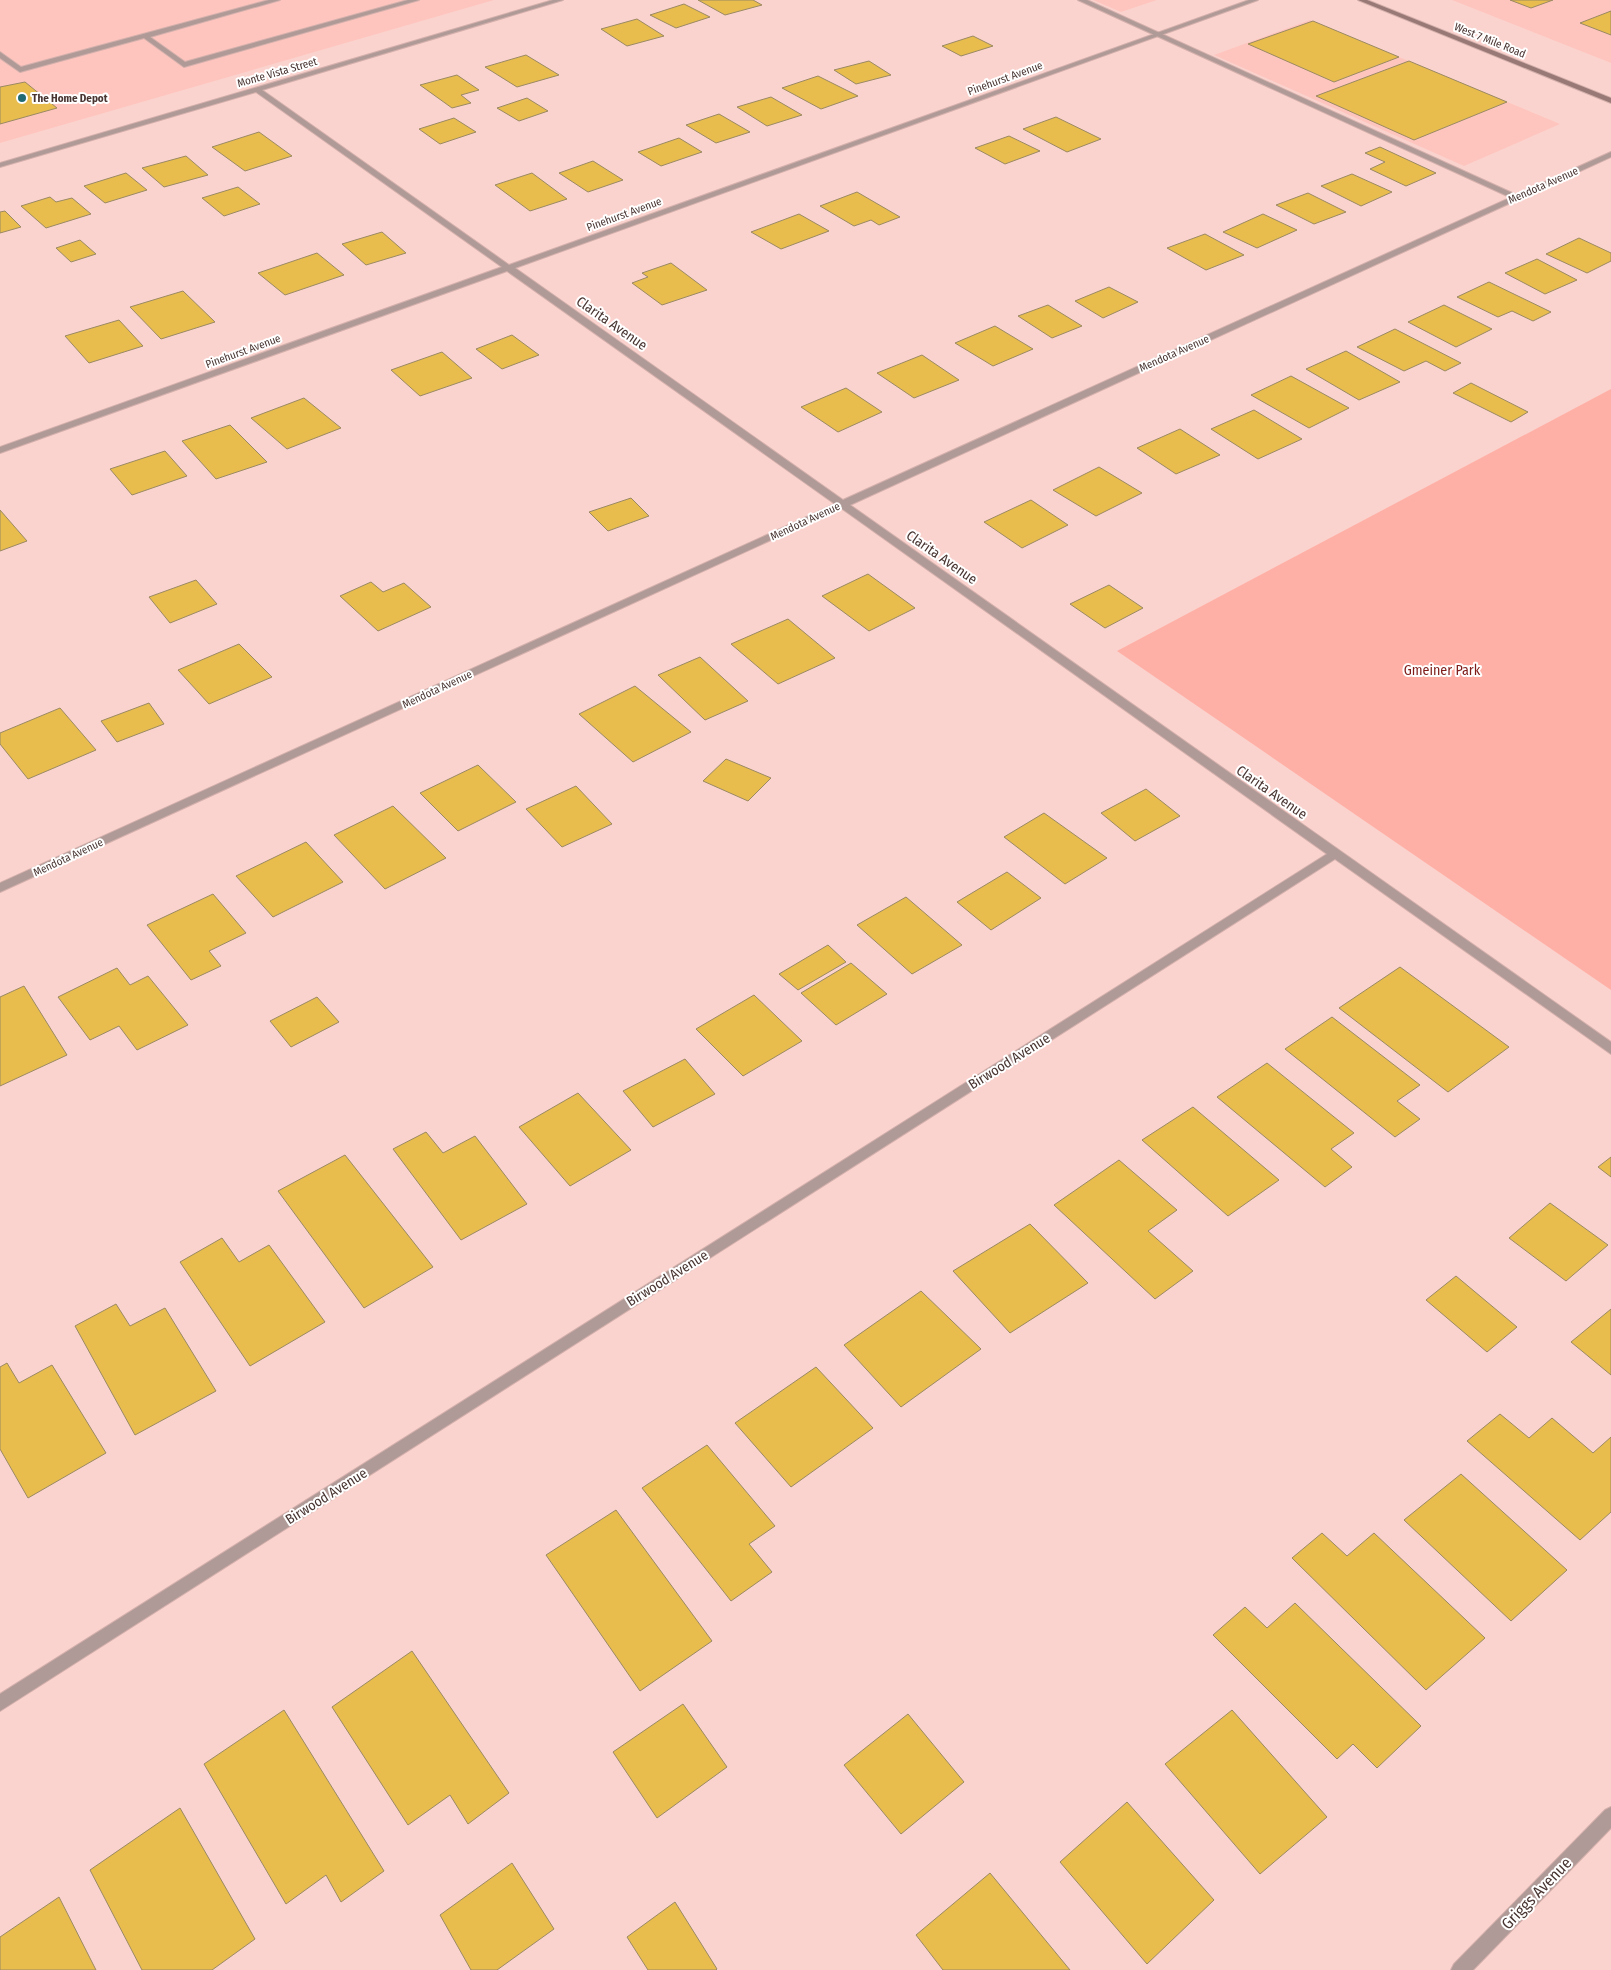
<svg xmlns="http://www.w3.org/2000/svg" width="1611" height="1970" viewBox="0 0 1611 1970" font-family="'Fira Sans Condensed',sans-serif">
	<rect width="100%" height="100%" fill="#fbd3ce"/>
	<!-- built -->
	<g fill="#fec5be">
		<path d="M0 0H494L0 143Z"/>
		<path d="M1093 0H1157L1121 12Z"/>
		<path d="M1452 0H1611V63Z"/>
		<path d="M1310 20 1560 124 1464 166 1214 55Z"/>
	</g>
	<!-- green -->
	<path fill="#ffb0a6" d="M1611 389V990L1117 651Z"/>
	<!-- building -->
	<g fill="#e9bd4d" stroke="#9a8963">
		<path d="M698 0H753L762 5 725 15Z"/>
		<path d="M1510 0H1553L1531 8Z"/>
		<path d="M684 4 710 17 676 28 650 15Z"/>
		<path d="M1611 11V35L1580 23Z"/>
		<path d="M637 19 664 36 627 46 601 29Z"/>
		<path d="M1313 21 1399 57 1334 82 1248 44Z"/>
		<path d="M973 36 993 46 961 56 942 46Z"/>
		<path d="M526 55 559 75 517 87 485 67Z"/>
		<path d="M869 61 891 75 856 84 834 70Z"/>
		<path d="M1409 61 1507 102 1414 140 1316 96Z"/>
		<path d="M457 75 479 90 461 95 471 103 452 108 420 85Z"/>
		<path d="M818 76 858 96 821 109 782 88Z"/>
		<path d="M25 82 57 108 0 124V87Z"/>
		<path d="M771 97 802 115 767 126 737 107Z"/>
		<path d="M527 98 548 111 519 121 497 108Z"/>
		<path d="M719 114 750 132 716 143 686 125Z"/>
		<path d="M1056 117 1101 139 1067 152 1023 129Z"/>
		<path d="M454 118 476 132 440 144 419 129Z"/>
		<path d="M259 132 292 156 245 171 212 147Z"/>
		<path d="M1009 136 1040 151 1005 164 975 148Z"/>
		<path d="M679 138 702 152 661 166 638 152Z"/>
		<path d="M1380 147 1436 173 1406 186 1370 169 1385 162 1365 153Z"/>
		<path d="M186 156 208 175 164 187 142 168Z"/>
		<path d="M593 161 623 180 588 192 559 173Z"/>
		<path d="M126 173 147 190 105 203 84 186Z"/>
		<path d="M532 173 567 199 530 211 495 185Z"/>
		<path d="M1352 174 1392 192 1361 206 1321 186Z"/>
		<path d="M238 187 260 204 224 216 202 198Z"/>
		<path d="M857 192 900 217 879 225 871 220 854 226 820 206Z"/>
		<path d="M1308 193 1346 212 1314 224 1276 205Z"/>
		<path d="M50 197 56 202 72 198 91 214 46 228 21 206Z"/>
		<path d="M5 211 21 227 0 233V212Z"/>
		<path d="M799 214 829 231 781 249 751 232Z"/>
		<path d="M1263 214 1297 230 1257 248 1223 232Z"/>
		<path d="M382 232 406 253 366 265 342 244Z"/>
		<path d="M1205 234 1244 255 1206 270 1167 248Z"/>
		<path d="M1579 238 1611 253V261L1587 273 1546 254Z"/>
		<path d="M80 240 96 254 71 262 56 248Z"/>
		<path d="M317 253 344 275 285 295 258 273Z"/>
		<path d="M1537 259 1577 280 1545 294 1505 273Z"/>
		<path d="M671 263 707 290 662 305 632 283 648 277 642 273Z"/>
		<path d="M1489 282 1551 312 1533 321 1512 311 1498 317 1457 297Z"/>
		<path d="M1109 287 1138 302 1103 318 1075 301Z"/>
		<path d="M183 291 215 322 161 339 130 307Z"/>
		<path d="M1048 305 1082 326 1052 338 1018 316Z"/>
		<path d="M1444 305 1492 329 1456 347 1408 322Z"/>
		<path d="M119 320 143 346 89 363 65 336Z"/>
		<path d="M995 326 1033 349 993 366 955 343Z"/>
		<path d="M1395 329 1461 363 1445 371 1426 361 1404 371 1357 347Z"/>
		<path d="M512 335 539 355 502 369 476 349Z"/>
		<path d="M1346 351 1400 382 1359 400 1306 369Z"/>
		<path d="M442 352 472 378 420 396 391 370Z"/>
		<path d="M922 355 959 380 914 398 877 373Z"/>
		<path d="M1291 376 1349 408 1309 428 1251 395Z"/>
		<path d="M1471 383 1528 412 1511 422 1453 393Z"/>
		<path d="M846 388 882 412 838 432 801 407Z"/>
		<path d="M304 398 341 428 287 449 251 418Z"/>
		<path d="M1254 410 1302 439 1258 459 1211 429Z"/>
		<path d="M230 425 267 462 216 479 182 441Z"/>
		<path d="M1180 429 1220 455 1176 474 1137 448Z"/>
		<path d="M165 451 187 476 132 495 110 469Z"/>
		<path d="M1099 467 1142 493 1096 516 1053 490Z"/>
		<path d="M631 498 649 516 608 531 589 512Z"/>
		<path d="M1031 500 1068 525 1022 548 984 522Z"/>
		<path d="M0 510 27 541 0 551Z"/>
		<path d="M868 574 915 608 869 631 822 596Z"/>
		<path d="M196 580 217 604 170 623 149 597Z"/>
		<path d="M371 582 383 592 404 583 431 607 378 631 340 596Z"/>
		<path d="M1109 585 1143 608 1105 628 1070 604Z"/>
		<path d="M788 619 835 658 778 684 731 644Z"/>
		<path d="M239 644 272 677 209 704 178 670Z"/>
		<path d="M700 657 748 701 705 720 658 675Z"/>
		<path d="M635 686 691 732 633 762 579 714Z"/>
		<path d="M149 703 164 724 117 742 101 721Z"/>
		<path d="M60 708 96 750 28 779 0 744V733Z"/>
		<path d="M726 759 771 778 748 801 703 781Z"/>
		<path d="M478 765 516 802 458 831 420 793Z"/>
		<path d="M576 786 612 824 562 847 526 809Z"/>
		<path d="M1146 789 1180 816 1135 841 1101 813Z"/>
		<path d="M393 806 446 858 385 889 334 835Z"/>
		<path d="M1044 813 1107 858 1065 884 1004 837Z"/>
		<path d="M306 842 343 882 273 917 236 876Z"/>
		<path d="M1007 872 1041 898 991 930 957 902Z"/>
		<path d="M213 894 246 933 209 951 221 966 191 980 147 925Z"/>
		<path d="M906 897 962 945 912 974 857 925Z"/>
		<path d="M828 945 846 962 798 990 779 974Z"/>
		<path d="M851 963 887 994 836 1025 801 993Z"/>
		<path d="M1400 967 1509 1047 1448 1092 1339 1008Z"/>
		<path d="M117 968 130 985 148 976 188 1025 137 1050 119 1026 90 1040 58 997Z"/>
		<path d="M24 986 67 1055 0 1086V997Z"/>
		<path d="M754 995 802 1041 743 1076 696 1029Z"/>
		<path d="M317 997 339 1022 291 1047 270 1021Z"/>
		<path d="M1332 1017 1420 1085 1397 1101 1420 1119 1395 1137 1285 1049Z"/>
		<path d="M685 1059 715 1094 653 1127 623 1091Z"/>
		<path d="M1267 1063 1354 1133 1331 1149 1352 1167 1325 1187 1217 1097Z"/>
		<path d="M578 1093 631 1150 570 1186 519 1127Z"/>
		<path d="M1193 1107 1279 1180 1228 1216 1142 1140Z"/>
		<path d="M426 1132 443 1153 475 1136 527 1204 461 1240 393 1149Z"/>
		<path d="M345 1155 433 1267 364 1308 278 1191Z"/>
		<path d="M1611 1157V1177L1598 1167Z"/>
		<path d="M1119 1160 1177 1210 1148 1231 1193 1271 1155 1299 1054 1205Z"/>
		<path d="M1550 1203 1608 1245 1566 1281 1509 1238Z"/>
		<path d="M1030 1224 1088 1283 1010 1333 953 1271Z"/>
		<path d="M222 1238 239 1262 269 1245 325 1322 250 1366 180 1262Z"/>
		<path d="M1456 1276 1517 1327 1487 1352 1426 1300Z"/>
		<path d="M921 1291 981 1349 901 1407 844 1345Z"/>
		<path d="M116 1304 130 1326 165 1308 216 1391 135 1435 75 1326Z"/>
		<path d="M1611 1309V1375L1571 1342Z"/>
		<path d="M7 1363 19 1383 52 1365 106 1453 28 1498 0 1449V1367Z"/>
		<path d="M816 1367 873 1428 791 1487 735 1423Z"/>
		<path d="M1500 1414 1529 1438 1552 1418 1593 1453 1611 1437V1512L1580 1540 1467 1441Z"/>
		<path d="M707 1445 775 1526 749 1544 772 1572 731 1601 642 1488Z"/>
		<path d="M1461 1474 1567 1570 1511 1621 1404 1520Z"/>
		<path d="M616 1510 712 1641 640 1691 546 1555Z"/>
		<path d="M1322 1533 1347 1556 1374 1533 1485 1638 1426 1690 1292 1558Z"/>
		<path d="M1295 1603 1421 1726 1377 1768 1353 1744 1337 1759 1213 1635 1245 1607 1267 1628Z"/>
		<path d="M412 1651 509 1793 468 1824 450 1795 408 1825 332 1707Z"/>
		<path d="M683 1704 727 1767 657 1818 613 1752Z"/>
		<path d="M284 1710 384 1871 341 1902 326 1875 286 1904 204 1764Z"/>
		<path d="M1232 1710 1327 1817 1260 1874 1165 1764Z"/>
		<path d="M908 1714 964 1782 901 1834 844 1765Z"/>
		<path d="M1127 1802 1214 1900 1147 1964 1060 1862Z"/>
		<path d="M180 1808 255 1939 212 1970H142L90 1870Z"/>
		<path d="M512 1863 554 1929 497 1970H471L440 1915Z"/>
		<path d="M990 1873 1070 1970H943L916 1935Z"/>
		<path d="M59 1897 96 1970H0V1937Z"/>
		<path d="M675 1902 717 1969 716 1970H648L627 1937Z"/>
	</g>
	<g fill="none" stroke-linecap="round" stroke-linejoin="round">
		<!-- lane casing -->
		<g stroke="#d4b0ac" stroke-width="2">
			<g id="lane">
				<path d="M269 0H280L150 37 185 62 408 0H419L184 67 144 38 20 72 0 58V52L21 67Z"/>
				<path d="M1078 0H1087L1521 197 1514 199Z"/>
			</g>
		</g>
		<!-- street casing -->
		<g stroke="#d4b0ac" stroke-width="2">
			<g id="street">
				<path d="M553 0H563L262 90 509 265 1249 0H1258L515 268 843 500 1611 152V157L850 505 1611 1042V1054L1335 859 0 1711V1694L1327 854 841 508 0 892V883L835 504 507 271 0 453V447L502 267 256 92 0 167V163Z"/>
				<path d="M1611 1807V1828L1473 1970H1451L1454 1964 1605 1810Z"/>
			</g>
		</g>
		<!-- secondary casing -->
		<g stroke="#d4b0ac" stroke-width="2">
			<path id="secondary" d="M1358 0H1367L1611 98V103Z"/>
		</g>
		<!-- lane -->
		<use href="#lane" fill="#af9a97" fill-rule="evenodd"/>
		<!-- street -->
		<use href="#street" fill="#af9a97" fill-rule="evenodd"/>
		<!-- secondary -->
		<use href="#secondary" fill="#987975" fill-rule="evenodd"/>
	</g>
	<!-- markers -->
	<circle fill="#1f6a73" stroke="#fff" stroke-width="2" cx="22" cy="98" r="5"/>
	<g text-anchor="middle" stroke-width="4" stroke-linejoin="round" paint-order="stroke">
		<!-- far-street labels -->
		<g font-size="11" fill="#483532" stroke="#fff">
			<text transform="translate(1490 40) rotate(22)" y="4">West 7 Mile Road</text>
			<text transform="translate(277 72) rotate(-16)" y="4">Monte Vista Street</text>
			<text transform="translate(1005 78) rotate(-20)" y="4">Pinehurst Avenue</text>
			<text transform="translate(1543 185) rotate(-24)" y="4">Mendota Avenue</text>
			<text transform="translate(624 214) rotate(-20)" y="4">Pinehurst Avenue</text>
			<text transform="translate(243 351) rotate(-20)" y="4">Pinehurst Avenue</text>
			<text transform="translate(1174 353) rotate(-24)" y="4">Mendota Avenue</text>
			<text transform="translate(805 521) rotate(-25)" y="4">Mendota Avenue</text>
			<text transform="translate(437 689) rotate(-25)" y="4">Mendota Avenue</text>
			<text transform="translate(68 857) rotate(-25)" y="4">Mendota Avenue</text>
		</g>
		<!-- far-poi labels -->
		<g font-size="11" font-weight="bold" fill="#483532" stroke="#fff" text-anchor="start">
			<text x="32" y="102">The Home Depot</text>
		</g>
		<!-- street labels -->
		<g font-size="14" fill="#483532" stroke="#fff">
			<text transform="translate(612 323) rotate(35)" y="5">Clarita Avenue</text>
			<text transform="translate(942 557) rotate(35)" y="5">Clarita Avenue</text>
			<text transform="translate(1272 792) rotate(35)" y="5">Clarita Avenue</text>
			<text transform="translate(1009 1061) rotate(-32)" y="5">Birwood Avenue</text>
			<text transform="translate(667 1278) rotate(-32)" y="5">Birwood Avenue</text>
			<text transform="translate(326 1496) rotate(-32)" y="5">Birwood Avenue</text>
		</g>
		<!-- park labels -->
		<g font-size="14" fill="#7e1c19" stroke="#fff">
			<text x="1442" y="675">Gmeiner Park</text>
		</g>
		<!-- near-street labels -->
		<g font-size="16" fill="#483532" stroke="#fff">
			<text transform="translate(1536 1893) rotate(-46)" y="6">Griggs Avenue</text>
		</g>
	</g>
</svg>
